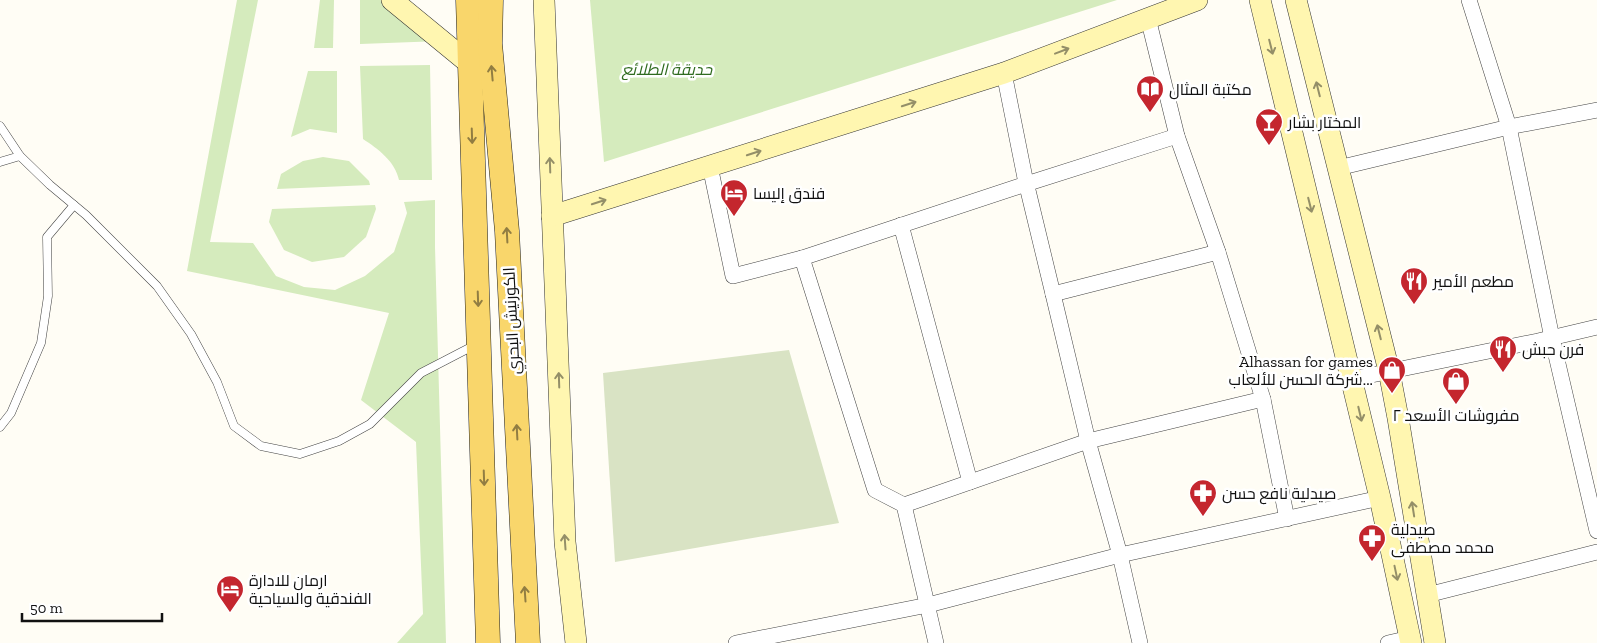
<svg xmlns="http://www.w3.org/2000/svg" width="1597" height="643" viewBox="0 0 1597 643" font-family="'Zilla Slab',Cairo,serif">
	<rect width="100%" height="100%" fill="#fffdf5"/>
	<!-- green -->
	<g fill="#d5ebbd">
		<path d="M237 0H258L210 242 253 243 276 276 304 287 335 290 365 276 394 252 407 213 404 202 435 200V247L446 643H397L423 614 416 442 361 400 389 313 187 271Z"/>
		<path d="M320 0H334L333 48H314Z"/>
		<path d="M360 0H392L441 41 360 44Z"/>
		<path d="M590 0H1117L604 162Z"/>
		<path d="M430 65 432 180H399C395 161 378 149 363 139L360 66Z"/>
		<path d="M308 71H337V133L310 129 291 137Z"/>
		<path d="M323 157 349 161 369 181 370 185 277 189 281 174 303 161Z"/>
		<path d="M375 205 376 209 366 237 344 257 312 262 284 250 269 222 272 209Z"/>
	</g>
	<!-- cemetery -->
	<path fill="#d9e3c4" d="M789 350 839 523 615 562 603 373Z"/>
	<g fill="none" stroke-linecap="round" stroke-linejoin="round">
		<!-- lane casing -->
		<g stroke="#444" stroke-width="9">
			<g id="lane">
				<path d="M0 126 20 156 50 185 86 215 157 286 191 334 217 382 234 426 261 446 300 454 339 441 370 424 421 373 475 345"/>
				<path d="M0 162 20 156"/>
				<path d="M0 427 11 413 41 343 48 296 47 237 74 205"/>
			</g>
		</g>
		<!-- street casing -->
		<g stroke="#444" stroke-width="16">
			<g id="street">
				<path d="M1469 0 1509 127 1552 338 1597 531"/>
				<path d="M1148 18 1177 136 1218 252 1263 399 1287 519"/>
				<path d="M1004 73 1025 178 1053 294 1088 441 1120 555 1140 643"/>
				<path d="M710 166 733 276 802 258 1026 184 1177 136"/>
				<path d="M1338 168 1509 127 1597 110"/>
				<path d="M901 225 970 482"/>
				<path d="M802 258 875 490 904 505 1088 441 1263 399"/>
				<path d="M1053 294 1218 252"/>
				<path d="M1352 379 1538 341 1597 327"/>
				<path d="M904 505 936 643"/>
				<path d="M1427 595 1597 552"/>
				<path d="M736 643 928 605 1120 555 1380 498"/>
				<path d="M1388 643 1410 638"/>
			</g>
		</g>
		<!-- secondary casing -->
		<g stroke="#333" stroke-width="22">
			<g id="secondary">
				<path d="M392 0 470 64"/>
				<path d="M544 0 565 542 576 643"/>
				<path d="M1260 0 1380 498 1411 643"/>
				<path d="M1296 0 1389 371 1398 418 1435 643"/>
				<path d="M552 216 1004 73 1197 0"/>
			</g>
		</g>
		<!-- primary casing -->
		<g stroke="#222" stroke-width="25">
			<g id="primary">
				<path d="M468 0 488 643"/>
				<path d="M491 0 490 44 507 231 528 643"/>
			</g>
		</g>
		<!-- lane -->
		<use href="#lane" stroke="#fff" stroke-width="8"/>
		<!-- street -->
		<use href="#street" stroke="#fff" stroke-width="15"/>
		<!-- secondary -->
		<use href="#secondary" stroke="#fff6b0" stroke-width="21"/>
		<!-- primary -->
		<use href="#primary" stroke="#f9d66b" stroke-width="24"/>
	</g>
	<!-- one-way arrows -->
	<defs><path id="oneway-shaft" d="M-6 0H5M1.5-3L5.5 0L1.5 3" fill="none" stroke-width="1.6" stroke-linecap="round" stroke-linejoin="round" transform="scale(1.25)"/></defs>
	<g stroke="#948f68">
		<use href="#oneway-shaft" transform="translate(1271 47) rotate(76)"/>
		<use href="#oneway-shaft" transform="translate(1062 51) rotate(-21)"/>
		<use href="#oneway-shaft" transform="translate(1318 89) rotate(-104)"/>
		<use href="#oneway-shaft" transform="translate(909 104) rotate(-18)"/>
		<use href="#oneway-shaft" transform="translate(754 153) rotate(-18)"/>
		<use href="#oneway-shaft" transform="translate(550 165) rotate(-92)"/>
		<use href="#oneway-shaft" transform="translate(599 202) rotate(-18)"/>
		<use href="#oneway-shaft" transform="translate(1310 205) rotate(76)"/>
		<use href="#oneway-shaft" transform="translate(1379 332) rotate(-104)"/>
		<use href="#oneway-shaft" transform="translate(559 380) rotate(-92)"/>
		<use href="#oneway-shaft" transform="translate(1360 414) rotate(77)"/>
		<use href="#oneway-shaft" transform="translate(1413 509) rotate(-99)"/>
		<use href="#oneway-shaft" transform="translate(565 542) rotate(-94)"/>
		<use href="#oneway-shaft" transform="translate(1396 573) rotate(78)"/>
	</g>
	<g stroke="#917d42">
		<use href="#oneway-shaft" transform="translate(492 73) rotate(-95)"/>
		<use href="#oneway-shaft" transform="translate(472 136) rotate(88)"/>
		<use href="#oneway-shaft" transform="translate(507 235) rotate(-93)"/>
		<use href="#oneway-shaft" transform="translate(478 299) rotate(88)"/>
		<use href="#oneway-shaft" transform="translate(517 432) rotate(-93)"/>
		<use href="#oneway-shaft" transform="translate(484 478) rotate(88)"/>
		<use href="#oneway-shaft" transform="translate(525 594) rotate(-94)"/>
	</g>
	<!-- icons -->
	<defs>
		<g id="library-pin" transform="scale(1.4375)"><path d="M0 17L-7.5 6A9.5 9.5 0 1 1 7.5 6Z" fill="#c4262e" stroke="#fff"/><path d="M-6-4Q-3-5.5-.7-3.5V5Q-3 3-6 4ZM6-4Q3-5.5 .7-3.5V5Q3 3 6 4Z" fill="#fff"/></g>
		<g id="bar-pin" transform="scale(1.4375)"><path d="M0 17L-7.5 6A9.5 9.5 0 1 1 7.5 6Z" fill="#c4262e" stroke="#fff"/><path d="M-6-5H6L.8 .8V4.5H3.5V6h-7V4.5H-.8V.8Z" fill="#fff"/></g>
		<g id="hotel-pin" transform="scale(1.4375)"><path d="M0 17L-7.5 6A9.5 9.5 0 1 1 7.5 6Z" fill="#c4262e" stroke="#fff"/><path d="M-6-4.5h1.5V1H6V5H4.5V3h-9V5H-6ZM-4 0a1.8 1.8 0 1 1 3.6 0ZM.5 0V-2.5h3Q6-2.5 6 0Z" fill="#fff"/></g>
		<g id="restaurant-pin" transform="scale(1.4375)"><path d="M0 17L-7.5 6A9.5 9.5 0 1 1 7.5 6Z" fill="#c4262e" stroke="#fff"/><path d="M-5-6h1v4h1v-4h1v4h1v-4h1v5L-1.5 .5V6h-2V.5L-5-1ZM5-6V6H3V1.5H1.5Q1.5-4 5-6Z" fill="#fff"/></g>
		<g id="shop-pin" transform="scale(1.4375)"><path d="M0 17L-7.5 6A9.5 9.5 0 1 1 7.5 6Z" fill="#c4262e" stroke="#fff"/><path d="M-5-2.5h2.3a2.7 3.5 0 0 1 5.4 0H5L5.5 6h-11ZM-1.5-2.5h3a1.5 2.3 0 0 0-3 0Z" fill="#fff"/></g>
		<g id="pharmacy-pin" transform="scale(1.4375)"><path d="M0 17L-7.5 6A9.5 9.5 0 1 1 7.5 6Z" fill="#c4262e" stroke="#fff"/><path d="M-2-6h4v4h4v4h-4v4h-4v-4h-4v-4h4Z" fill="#fff"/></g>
	</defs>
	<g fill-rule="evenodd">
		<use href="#library-pin" x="1150" y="89"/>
		<use href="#bar-pin" x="1269" y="122"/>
		<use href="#hotel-pin" x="734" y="193"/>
		<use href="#restaurant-pin" x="1414" y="281"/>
		<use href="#restaurant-pin" x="1503" y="349"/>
		<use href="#shop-pin" x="1392" y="370"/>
		<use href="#shop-pin" x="1456" y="381"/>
		<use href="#pharmacy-pin" x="1203" y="493"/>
		<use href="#pharmacy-pin" x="1372" y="538"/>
		<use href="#hotel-pin" x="230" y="589"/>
	</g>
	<g text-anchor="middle" stroke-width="5" stroke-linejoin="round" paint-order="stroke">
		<!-- park labels -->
		<g font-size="16" font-style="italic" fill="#2f6b1f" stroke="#fff">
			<text x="667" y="75">حديقة الطلائع</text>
		</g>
		<!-- poi labels -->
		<g font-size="16" fill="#111" stroke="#fff" text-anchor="start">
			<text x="1169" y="95">مكتبة المثال</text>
			<text x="1288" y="128">المختار بشار</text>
			<text x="753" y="199">فندق إليسا</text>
			<text x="1433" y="287">مطعم الأمير</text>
			<text x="1522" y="355">فرن حبش</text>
			<text x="1373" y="367" text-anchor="end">Alhassan for games<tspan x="1373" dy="18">شركة الحسن للألعاب...</tspan></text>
			<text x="1456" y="421" text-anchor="middle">مفروشات الأسعد ٢</text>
			<text x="1222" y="499">صيدلية نافع حسن</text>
			<text x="1391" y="535">صيدلية<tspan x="1391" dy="18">محمد مصطفى</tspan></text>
			<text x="249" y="586">ارمان للادارة<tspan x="249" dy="18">الفندقية والسياحية</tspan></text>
		</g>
		<!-- street labels -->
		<g font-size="16" fill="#111" stroke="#fff">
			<text transform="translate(511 321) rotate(-93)" y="6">الكورنيش البحري</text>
		</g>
	</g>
	<!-- scale -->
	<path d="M22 613v8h140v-8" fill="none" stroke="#111111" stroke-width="2.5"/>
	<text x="30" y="613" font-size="15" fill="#111111" stroke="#ffffff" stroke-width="4" paint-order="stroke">50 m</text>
</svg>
